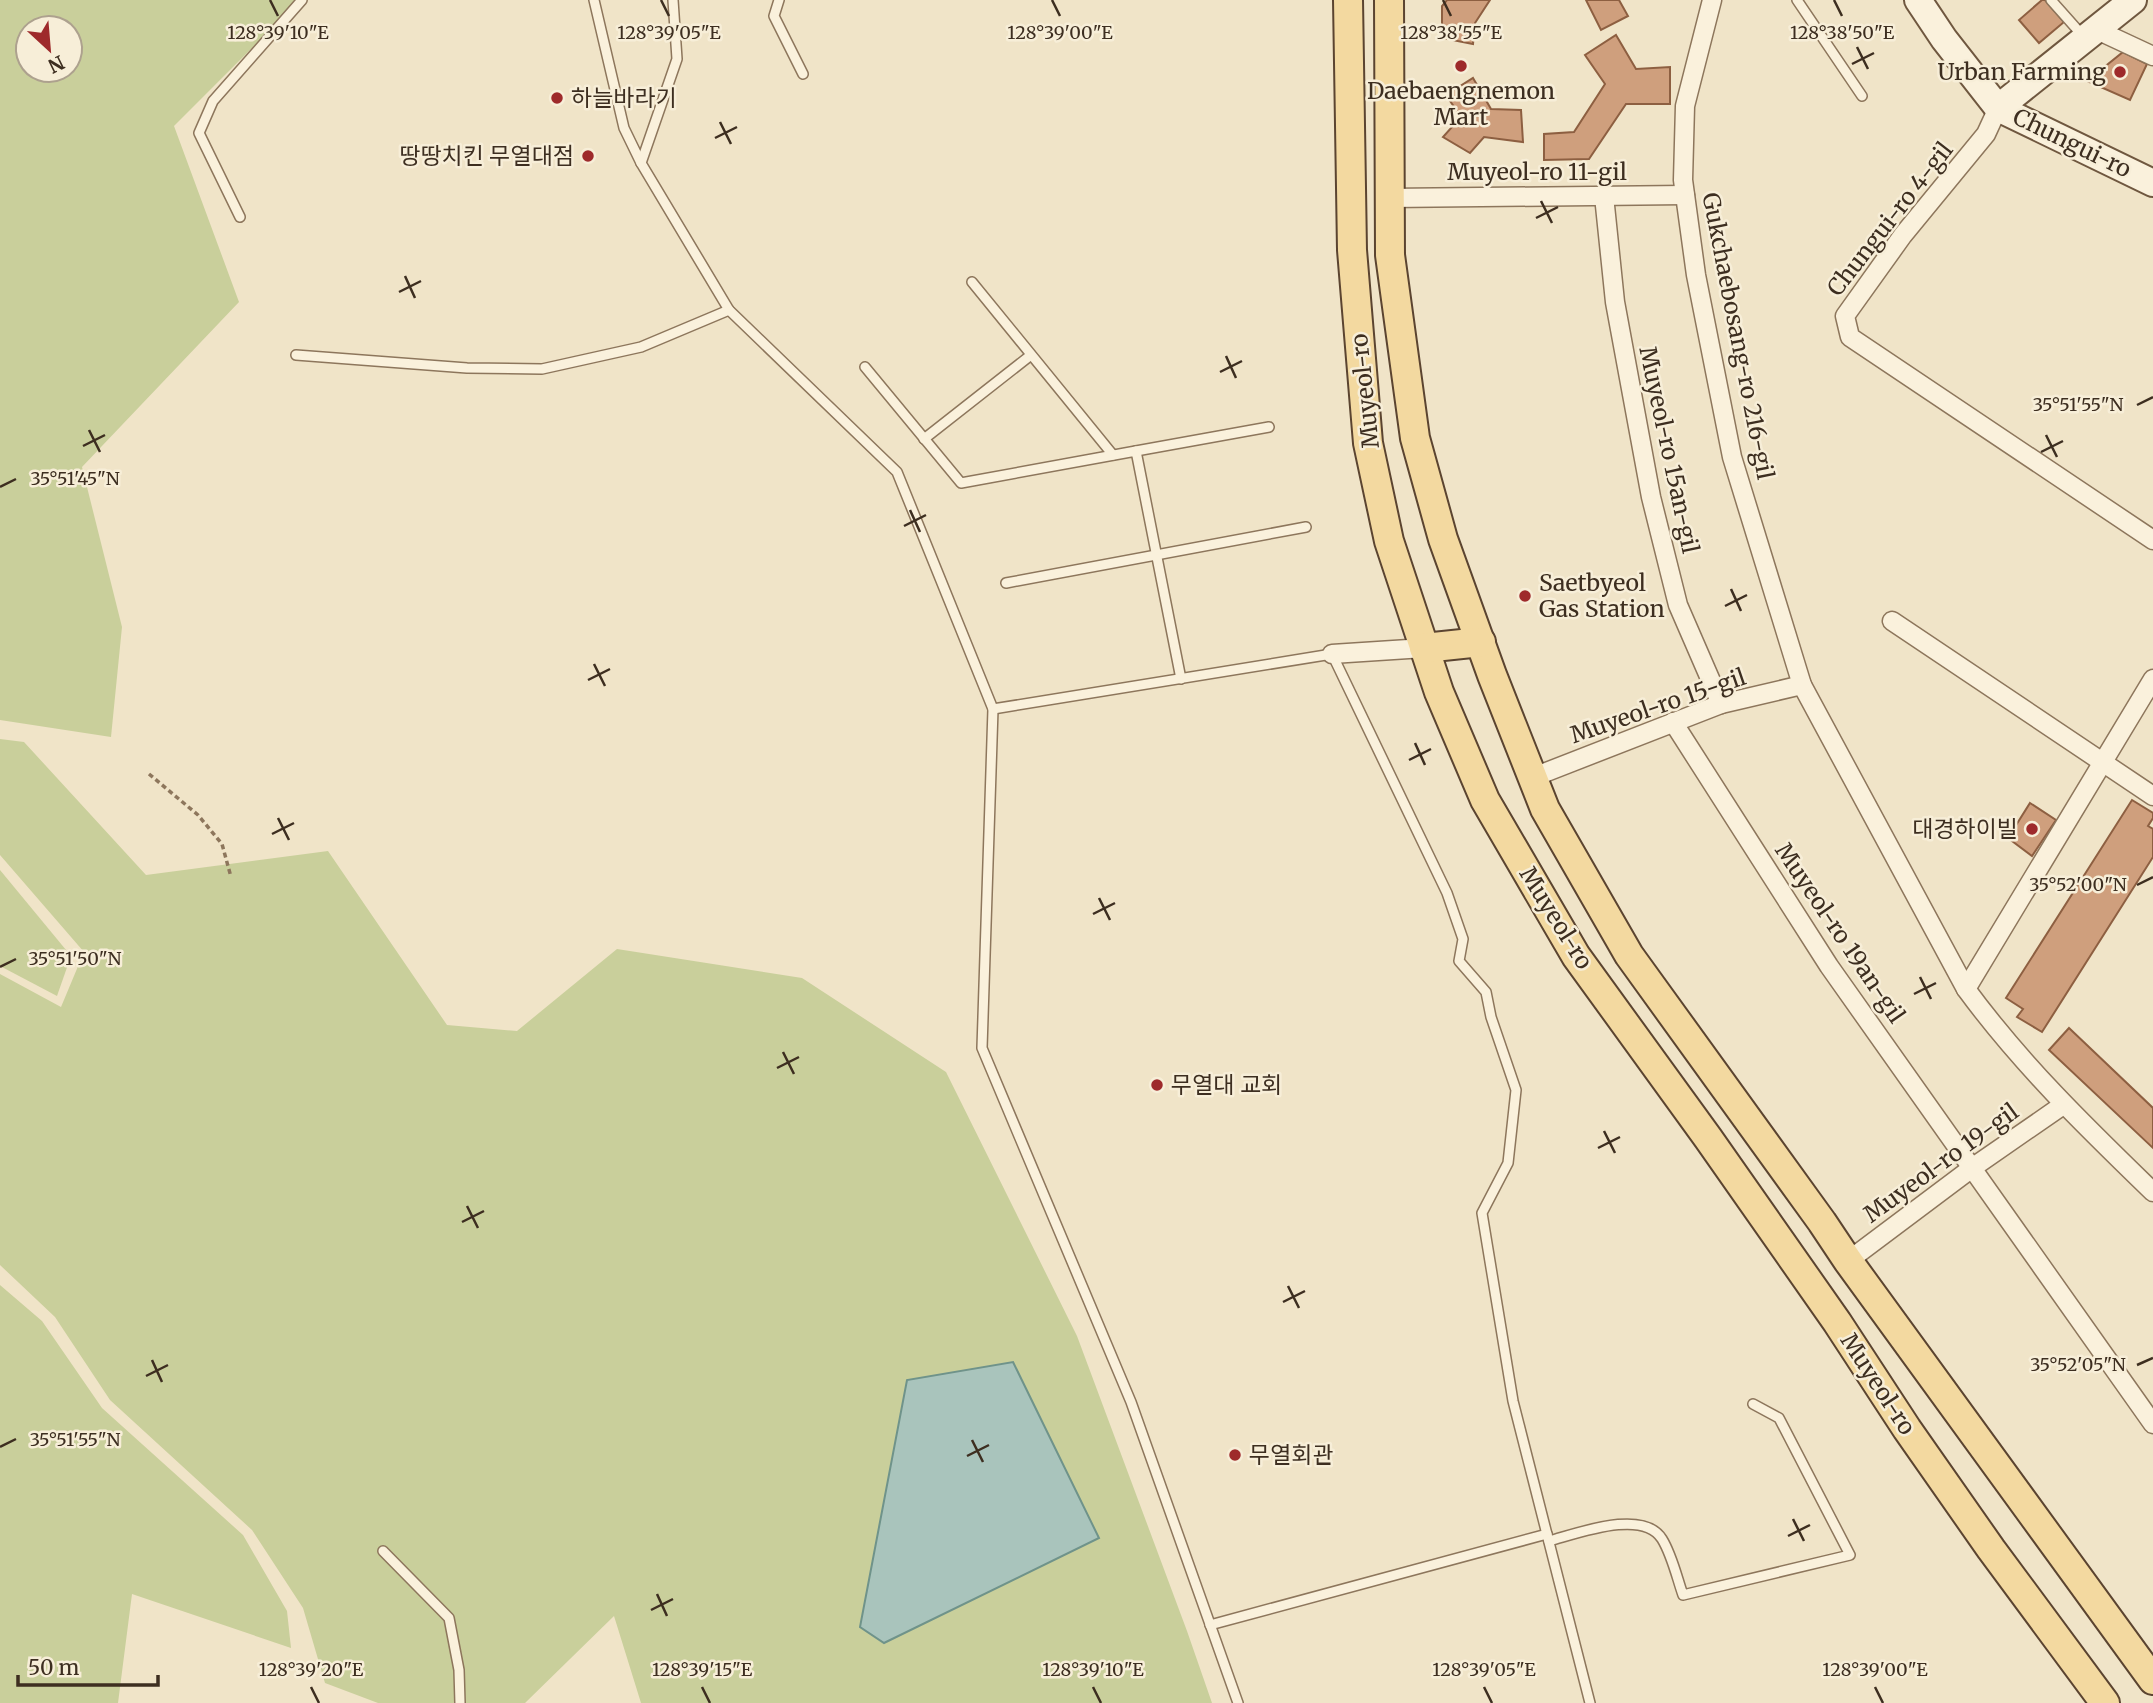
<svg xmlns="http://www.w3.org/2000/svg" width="2153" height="1703" viewBox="0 0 2153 1703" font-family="Merriweather,'Noto Sans KR',serif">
	<rect width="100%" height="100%" fill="#f0e4c8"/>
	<!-- green -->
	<g fill="#c9cf9b" fill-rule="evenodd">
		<path d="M0 0H300L174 126 239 302 82 467 122 627 111 737 0 720ZM28 28H70V70H28Z"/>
		<path d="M0 739 24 742 146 875 328 851 447 1025 517 1031 617 949 802 978 946 1072 1077 1336 1187 1631 1212 1703H641L614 1616 525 1703H378L325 1683 303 1608 252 1530 110 1400 55 1317 0 1265V974L61 1007 84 952 0 855Z"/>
		<path d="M0 870 71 956 57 996 0 966Z"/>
		<path d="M0 1285 42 1321 102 1408 243 1535 287 1611 291 1648 132 1594 118 1703H0Z"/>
	</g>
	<!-- water -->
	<path fill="#a9c4bc" stroke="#6f938a" stroke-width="2" d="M1013 1362 1099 1538 884 1643 860 1627 907 1380Z"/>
	<!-- building -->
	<g fill="#cf9f7d" stroke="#8d5f41" stroke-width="2">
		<path d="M1447 0H1490L1475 23 1473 44 1442 38V6Z"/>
		<path d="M1586 0H1619L1628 16 1601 30Z"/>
		<path d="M2042 0H2045L2064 22 2039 43 2019 20Z"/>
		<path d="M1616 35 1636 69 1670 67V104H1626L1589 159 1544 160V134L1574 132 1605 84 1585 55Z"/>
		<path d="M2123 52 2147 64 2130 100 2087 81Z"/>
		<path d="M1473 78 1491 109 1521 110 1523 142 1484 137 1470 153 1443 137 1461 117 1446 95Z"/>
		<path d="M2132 800 2153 813V818L2148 826 2153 829V857L2042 1032 2017 1017 2023 1009 2006 998Z"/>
		<path d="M2030 803 2056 820 2032 856 2008 838Z"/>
		<path d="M2069 1028 2153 1108V1148L2049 1050Z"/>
	</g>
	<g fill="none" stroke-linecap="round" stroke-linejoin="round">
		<!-- lane casing -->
		<g stroke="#8d765c" stroke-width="12">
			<g id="lane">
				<path d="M594 0 624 128 641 163"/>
				<path d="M673 0 677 59 641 163 729 310 897 472 993 709 982 1048 1131 1402 1238 1703"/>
				<path d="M779 0 774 16 803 74"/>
				<path d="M1797 0 1862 96"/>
				<path d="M2051 0 2083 36"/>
				<path d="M240 217 199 133 213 101 302 0"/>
				<path d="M972 282 1113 455"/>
				<path d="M296 355 467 368 542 369 641 347 729 310"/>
				<path d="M865 367 961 483 1136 451 1181 679"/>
				<path d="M924 439 1031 355"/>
				<path d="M1136 451 1269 427"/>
				<path d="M1006 583 1306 527"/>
				<path d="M993 709 1332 654 1447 893 1463 939 1459 961 1486 992 1491 1017 1516 1090 1508 1163 1482 1213 1513 1401 1590 1703"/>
				<path d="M1549 1541C1576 1534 1643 1508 1662 1539 1672 1555 1677 1578 1683 1595L1850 1555 1779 1418 1753 1404"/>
				<path d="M383 1551 449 1618 459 1670 460 1703"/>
				<path d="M1210 1625 1547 1534"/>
			</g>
		</g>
		<!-- street casing -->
		<g stroke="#8d765c" stroke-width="21">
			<g id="street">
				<path d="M1712 0 1685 106 1683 180 1696 275 1732 457 1802 685 1966 989C2021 1064 2086 1127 2153 1192"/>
				<path d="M2095 29 2153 56"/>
				<path d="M1998 108 1986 134 1903 235 1845 316 1850 337 2153 540"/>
				<path d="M1604 196 1615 302 1651 497 1678 605 1721 704"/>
				<path d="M1390 198 1685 195"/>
				<path d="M1892 621 2153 796"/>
				<path d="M1332 654 1424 648"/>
				<path d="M1673 722 1829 966 2153 1424"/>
				<path d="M1531 778 1721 704 1802 685"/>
				<path d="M1966 989 2153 679"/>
				<path d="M1848 1261 1972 1168 2063 1105"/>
			</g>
		</g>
		<!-- secondary casing -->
		<g stroke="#6f573f" stroke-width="30">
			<g id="secondary">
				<path d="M1918 0 1944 39 1998 108 2153 183"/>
				<path d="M1998 108 2133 0"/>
			</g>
		</g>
		<!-- primary casing -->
		<g stroke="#5b4430" stroke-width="32">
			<g id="primary">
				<path d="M1348 0 1352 250 1368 443 1389 541 1439 692 1485 800 1576 956 1708 1138 1837 1322 1907 1429 1991 1549 2105 1703"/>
				<path d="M1389 0 1390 255 1415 438 1443 539 1492 675 1545 809 1629 955 1822 1222 1848 1261 2153 1680"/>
				<path d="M1424 648 1481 642"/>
			</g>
		</g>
		<!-- path -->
		<path stroke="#8d765c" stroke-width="3.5" stroke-dasharray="5 3.5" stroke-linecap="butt" d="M149 774 198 815 222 844 231 877"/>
		<!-- lane -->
		<use href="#lane" stroke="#faf1dc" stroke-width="9"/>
		<!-- street -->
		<use href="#street" stroke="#faf1dc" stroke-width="18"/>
		<!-- secondary -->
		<use href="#secondary" stroke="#faf1dc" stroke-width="26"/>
		<!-- primary -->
		<use href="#primary" stroke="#f3d9a0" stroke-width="28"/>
	</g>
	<!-- ticks -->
	<path fill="none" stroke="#3d2e20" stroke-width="2.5" d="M270 0 278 16M661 0 669 16M1052 0 1060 16M1443 0 1451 16M1834 0 1842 16M1857 47 1868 69M1852 64 1874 53M720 122 731 144M715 138 737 127M1541 201 1552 223M1536 218 1558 207M405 276 415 298M399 292 421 281M1226 356 1236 378M1220 372 1242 361M2137 405 2153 397M89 430 100 452M2046 435 2057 457M83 446 105 435M2041 452 2063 441M0 487 16 479M910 510 920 532M904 526 926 515M1731 589 1741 611M1725 606 1747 595M594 664 605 686M588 680 610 669M1415 743 1425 765M1409 760 1431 749M278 818 289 840M272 834 294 823M2137 885 2153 877M1099 898 1110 920M1093 914 1115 903M0 967 16 959M1920 977 1931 999M1914 994 1936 983M783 1052 794 1074M777 1068 799 1057M1604 1131 1615 1153M1598 1148 1620 1137M467 1206 478 1228M462 1222 484 1211M1288 1286 1299 1308M1283 1302 1305 1291M152 1360 162 1382M2137 1365 2153 1358M146 1376 168 1365M972 1440 983 1462M0 1447 16 1439M967 1456 989 1445M1793 1519 1804 1541M1788 1536 1810 1525M657 1594 667 1616M651 1610 673 1599M311 1687 319 1703M702 1687 710 1703M1093 1687 1101 1703M1484 1687 1492 1703M1875 1687 1883 1703"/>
	<!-- markers -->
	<g fill="#9e2a2b" stroke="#f7eed8" stroke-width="2.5">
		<circle cx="1461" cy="66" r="7"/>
		<circle cx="2120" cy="72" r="7"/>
		<circle cx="557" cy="98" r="7"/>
		<circle cx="588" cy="156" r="7"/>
		<circle cx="1525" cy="596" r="7"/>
		<circle cx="2032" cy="829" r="7"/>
		<circle cx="1157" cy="1085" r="7"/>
		<circle cx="1235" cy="1455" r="7"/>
	</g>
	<g text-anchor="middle" stroke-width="5" stroke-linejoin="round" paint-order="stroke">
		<!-- poi labels -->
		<g font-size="23" fill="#3d2e20" stroke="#f7eed8" text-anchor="start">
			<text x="2106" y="80" text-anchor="end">Urban Farming</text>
			<text x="1461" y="99" text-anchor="middle">Daebaengnemon<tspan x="1461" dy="26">Mart</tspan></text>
			<text x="571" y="106">하늘바라기</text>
			<text x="574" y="164" text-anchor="end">땅땅치킨 무열대점</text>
			<text x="1539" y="591">Saetbyeol<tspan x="1539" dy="26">Gas Station</tspan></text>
			<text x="2018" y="837" text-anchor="end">대경하이빌</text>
			<text x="1171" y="1093">무열대 교회</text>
			<text x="1249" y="1463">무열회관</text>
		</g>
		<!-- street labels -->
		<g font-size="23" fill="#3d2e20" stroke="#f7eed8">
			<text transform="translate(2072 143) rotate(26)" y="8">Chungui-ro</text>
			<text x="1537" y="180">Muyeol-ro 11-gil</text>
			<text transform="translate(1890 219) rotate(-52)" y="8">Chungui-ro 4-gil</text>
			<text transform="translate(1738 336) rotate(79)" y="8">Gukchaebosang-ro 216-gil</text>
			<text transform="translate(1365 391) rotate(-96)" y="8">Muyeol-ro</text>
			<text transform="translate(1669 450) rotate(78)" y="8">Muyeol-ro 15an-gil</text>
			<text transform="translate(1658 706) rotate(-19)" y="8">Muyeol-ro 15-gil</text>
			<text transform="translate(1556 918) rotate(58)" y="8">Muyeol-ro</text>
			<text transform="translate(1840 933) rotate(56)" y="8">Muyeol-ro 19an-gil</text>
			<text transform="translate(1941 1163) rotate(-36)" y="8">Muyeol-ro 19-gil</text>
			<text transform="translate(1878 1384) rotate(57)" y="8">Muyeol-ro</text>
		</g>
	</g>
	<g font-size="18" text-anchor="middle" fill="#3d2e20" stroke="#f7eed8" stroke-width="5" stroke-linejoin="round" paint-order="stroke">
		<text x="278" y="39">128°39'10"E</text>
		<text x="669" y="39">128°39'05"E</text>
		<text x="1060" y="39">128°39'00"E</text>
		<text x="1451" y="39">128°38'55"E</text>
		<text x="1842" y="39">128°38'50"E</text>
		<text x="2078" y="411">35°51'55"N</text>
		<text x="75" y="485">35°51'45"N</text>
		<text x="2078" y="891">35°52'00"N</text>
		<text x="75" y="965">35°51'50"N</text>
		<text x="2078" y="1371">35°52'05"N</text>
		<text x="75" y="1446">35°51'55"N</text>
		<text x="311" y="1676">128°39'20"E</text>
		<text x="702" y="1676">128°39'15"E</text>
		<text x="1093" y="1676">128°39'10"E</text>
		<text x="1484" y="1676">128°39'05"E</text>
		<text x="1875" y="1676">128°39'00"E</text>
	</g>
	<!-- north arrow -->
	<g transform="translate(49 49) rotate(154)"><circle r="33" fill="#f7eed8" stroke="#ada18e" stroke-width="2"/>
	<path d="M0-5L12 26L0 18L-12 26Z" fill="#9e2a2b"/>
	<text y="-10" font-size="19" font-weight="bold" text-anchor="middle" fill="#3d2e20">N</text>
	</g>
	<!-- scale -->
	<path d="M18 1675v10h140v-10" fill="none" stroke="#3d2e20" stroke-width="3.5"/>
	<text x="28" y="1675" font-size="21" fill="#3d2e20" stroke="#f7eed8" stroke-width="5" paint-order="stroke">50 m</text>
</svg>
